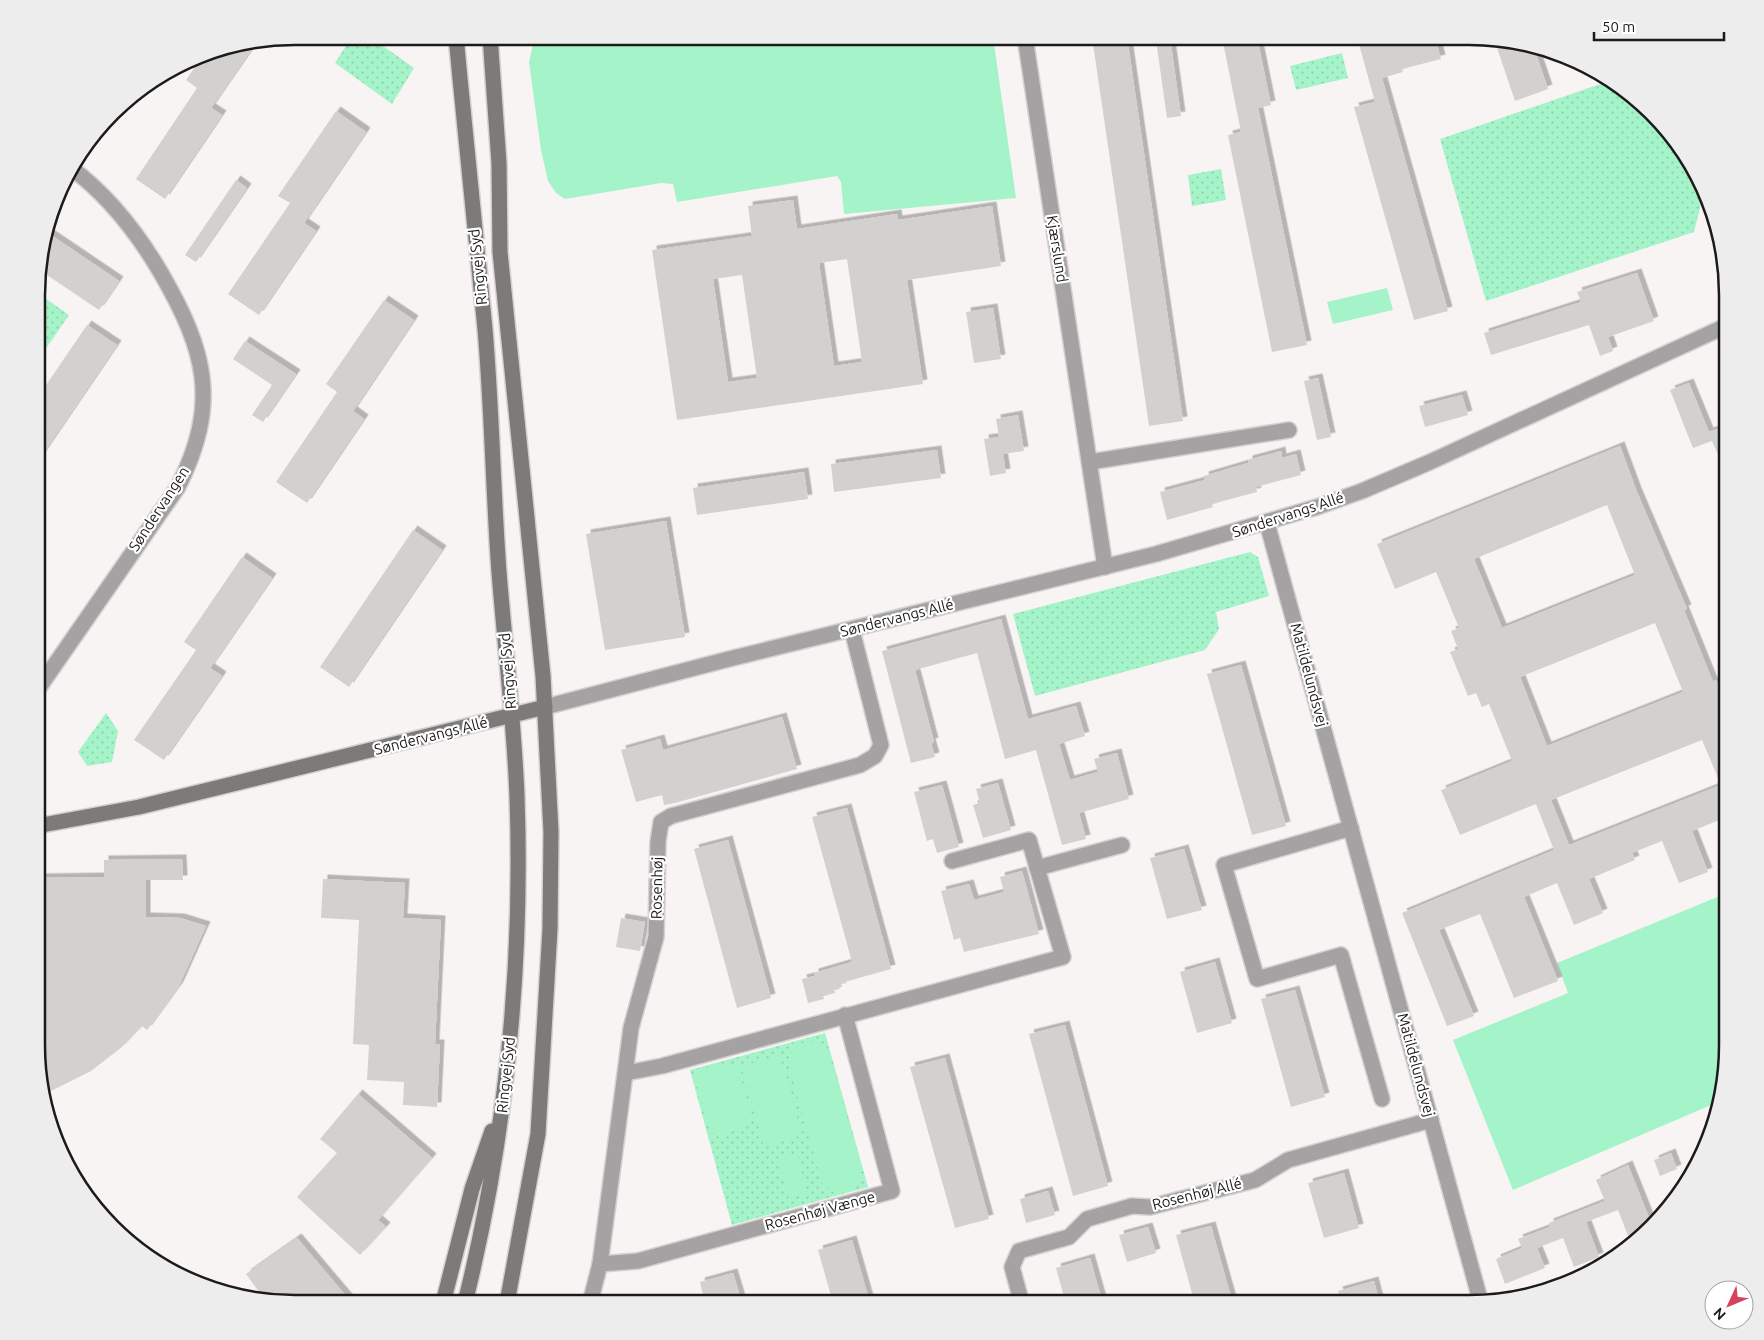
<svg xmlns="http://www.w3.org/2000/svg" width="1764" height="1340" viewBox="0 0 1764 1340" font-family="Ubuntu,sans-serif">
	<defs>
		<pattern id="green-dots" width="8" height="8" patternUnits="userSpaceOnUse" patternTransform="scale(1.25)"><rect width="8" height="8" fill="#a5f3c9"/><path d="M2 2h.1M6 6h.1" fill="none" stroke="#8dd0ac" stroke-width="1.8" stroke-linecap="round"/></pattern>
		<filter id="shadow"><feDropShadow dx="4.5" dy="-4.5" stdDeviation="0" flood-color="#0004"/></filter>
	</defs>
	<rect width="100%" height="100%" fill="#f8f4f3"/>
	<!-- green -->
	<g fill="url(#green-dots)">
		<path d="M352 36H369L414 68 392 104 335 63Z"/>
		<path d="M1342 53 1348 78 1296 90 1290 66Z"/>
		<path d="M1609 81 1639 100 1698 177 1704 192 1694 232 1486 301 1440 139Z"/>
		<path d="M1221 169 1226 200 1192 206 1188 175Z"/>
		<path d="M38 293 69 315 38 360Z"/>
		<path d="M1250 552 1258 557 1269 596 1216 612 1219 629 1205 650 1035 696 1013 614Z"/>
		<path d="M106 713 118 731 112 762 87 766 78 752Z"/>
		<path d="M825 1033 868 1187 732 1225 690 1070Z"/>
	</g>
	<!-- pitch -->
	<g fill="#a5f3c9">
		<path d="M535 36 993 37 1016 198 844 214 841 182 837 176 677 202 673 184 661 183 565 199 556 193 548 181 541 150 529 62Z"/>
		<path d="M1387 288 1393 310 1333 324 1327 302Z"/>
		<path d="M1727 893V1062L1718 1102 1513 1190 1453 1040 1568 993 1557 963Z"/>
		<path d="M809 1041 822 1045 829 1054 862 1169C856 1191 840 1203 822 1183L788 1063C789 1052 798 1043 809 1041Z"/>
		<path d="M780 1055 802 1135 764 1146 741 1066Z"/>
		<path d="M721 1065H738L752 1122 726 1134 711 1133 695 1078 705 1068Z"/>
		<path d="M797 1153 807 1193 789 1198 778 1158Z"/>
	</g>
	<!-- building -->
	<g fill="#d3d1cf" fill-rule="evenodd" filter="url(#shadow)">
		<path d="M1092 37H1127L1183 421 1149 426Z"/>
		<path d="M1222 37H1257L1271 105 1258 108 1307 345 1272 352 1228 135 1241 132Z"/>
		<path d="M1357 37H1435L1441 59 1402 69 1403 72 1382 78 1448 311 1414 320 1354 107 1375 102Z"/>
		<path d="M1170 38 1181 116 1167 118 1156 40Z"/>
		<path d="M1494 39 1534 48 1548 89 1515 101Z"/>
		<path d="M256 43 211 108 222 115 165 199 136 179 197 88 186 80 203 55 212 50Z"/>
		<path d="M336 111 366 132 304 223 316 231 259 315 228 294 290 203 278 196Z"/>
		<path d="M236 180 247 188 196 262 185 255Z"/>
		<path d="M793 200 797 229 897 214 898 220 992 206 1001 266 907 280 923 384 677 420 652 250 752 236 748 206ZM847 259 862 362 834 366 819 263ZM742 275 757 378 728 382 713 279Z"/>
		<path d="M48 233 119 281 99 310 38 269V261Z"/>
		<path d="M1637 273 1654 321 1608 337 1613 351 1600 356 1589 325 1491 355 1484 333 1581 302 1577 292Z"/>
		<path d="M384 300 414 320 353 411 364 419 307 503 276 482 337 392 326 384Z"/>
		<path d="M993 308 1001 359 974 363 966 312Z"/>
		<path d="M87 325 117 345 38 461V397Z"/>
		<path d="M245 341 296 374 263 422 252 415 272 385 233 359Z"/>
		<path d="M1318 378 1331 437 1317 440 1304 381Z"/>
		<path d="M1689 383 1709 432 1728 425V477L1712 441 1693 448 1670 390Z"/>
		<path d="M1462 395 1468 415 1425 427 1419 406Z"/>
		<path d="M1018 415 1024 451 1003 454 1006 473 990 476 984 439 999 437 996 419Z"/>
		<path d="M1620 446 1637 492 1687 609 1684 610 1713 682 1716 680 1727 709V730L1720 733 1727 752V817L1692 831 1708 872 1679 883 1662 841 1632 853 1635 860 1589 879 1603 913 1574 925 1557 883 1524 897 1558 981 1514 998 1480 914 1439 930 1474 1016 1447 1026 1402 913 1554 850 1536 804 1460 835 1441 790 1512 761 1489 704 1482 707 1476 693 1468 696 1450 652 1458 649 1451 631 1459 628 1436 572 1395 589 1377 544ZM1607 505 1635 575 1502 628 1474 559ZM1655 623 1683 692 1547 746 1520 677ZM1702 740 1721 785 1569 845 1551 800Z"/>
		<path d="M937 450 941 478 834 492 831 464Z"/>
		<path d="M1281 451 1282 458 1296 454 1301 475 1256 487 1257 492 1212 504 1213 507 1167 520 1160 492 1205 480 1204 476 1248 463V460Z"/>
		<path d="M804 472 808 499 697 515 693 488Z"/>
		<path d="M666 521 685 637 605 650 586 534Z"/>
		<path d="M413 530 442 550 349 687 320 667Z"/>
		<path d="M242 557 272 578 210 668 222 676 164 760 134 740 196 650 184 642Z"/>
		<path d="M1001 619 1028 719 1076 706 1085 736 1059 744 1070 780 1098 772 1094 759 1117 753 1129 799 1079 813 1086 839 1062 845 1036 750 1005 759 977 653 915 670 934 742 931 743 935 757 911 763 882 651Z"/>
		<path d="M1241 665 1286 826 1252 835 1207 674Z"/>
		<path d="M782 717 797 769 675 803 664 805 662 795 636 802 621 750 660 739 663 750Z"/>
		<path d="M998 783 1011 830 983 838 973 805 980 803 976 789Z"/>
		<path d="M942 785 959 847 937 853 933 839 927 841 914 792Z"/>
		<path d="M847 808 891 969 841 983 842 987 834 989 835 993 823 996 824 999 808 1003 802 979 814 976V973L852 962 812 817Z"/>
		<path d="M728 840 771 998 737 1008 694 849Z"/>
		<path d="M1184 849 1202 910 1167 919 1150 858Z"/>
		<path d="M182 859 183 880H146V917L180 918 206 926 179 986 147 1030 142 1026 122 1047 91 1071 45 1094 37 1062V878L104 877V860Z"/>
		<path d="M1022 871 1039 934 964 952 960 938 954 940 941 891 969 884 974 900 1004 892 1000 877Z"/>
		<path d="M323 879 405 883 403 918 441 920 435 1044H440L437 1107 403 1105 404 1082 367 1080 369 1045 353 1044 359 920 321 918Z"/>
		<path d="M621 918 645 922 640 951 616 947Z"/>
		<path d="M1215 962 1232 1023 1197 1033 1180 972Z"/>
		<path d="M1295 990 1325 1097 1291 1107 1261 999Z"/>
		<path d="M1065 1025 1108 1186 1073 1196 1029 1034Z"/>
		<path d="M945 1058 989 1219 955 1228 910 1067Z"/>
		<path d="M358 1094 432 1158 378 1220 386 1227 360 1255 297 1197 337 1153 320 1139Z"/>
		<path d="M1671 1153 1677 1169 1660 1176 1654 1160Z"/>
		<path d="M1628 1165 1652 1225 1630 1241 1618 1210 1586 1222 1599 1257 1574 1267 1563 1238 1537 1248 1545 1268 1505 1284 1496 1259 1522 1248 1518 1239 1550 1227 1549 1223 1605 1201 1596 1180Z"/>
		<path d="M1344 1173 1359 1228 1324 1238 1308 1183Z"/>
		<path d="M1048 1191 1055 1215 1026 1223 1020 1199Z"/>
		<path d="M1211 1226 1233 1304H1195L1176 1235Z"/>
		<path d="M1148 1227 1156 1253 1127 1262 1119 1235Z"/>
		<path d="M297 1238 352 1303H278L265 1300 246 1274Z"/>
		<path d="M852 1240 870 1303H833L818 1250Z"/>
		<path d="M1090 1258 1103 1304H1066L1056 1268Z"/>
		<path d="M733 1273 742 1303H705L700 1282Z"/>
		<path d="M1374 1281 1380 1304H1342L1338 1291Z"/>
	</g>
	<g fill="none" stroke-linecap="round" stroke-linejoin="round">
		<!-- street casing -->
		<g stroke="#d5d1d0" stroke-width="18">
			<g id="street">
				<path d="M1025 37 1105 567"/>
				<path d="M1090 462 1289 430"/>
				<path d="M1267 523 1481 1303"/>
				<path d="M38 689 178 487C220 403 206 351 161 273 137 232 109 196 70 167"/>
				<path d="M545 707 729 659 1156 554 1317 507 1362 491 1430 462 1728 325"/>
				<path d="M1351 828 1224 865 1257 979 1341 955 1382 1099"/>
				<path d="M1037 868 1122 845"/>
				<path d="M626 1073 662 1066 1063 957 1029 840 952 861"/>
				<path d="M600 1264 638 1261 892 1191 845 1015"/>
				<path d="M590 1303 600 1264 631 1028 656 937 658 842 661 822 671 816 860 765 875 756 881 745 852 630"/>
				<path d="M1022 1304 1012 1267 1019 1251 1069 1237 1087 1219 1132 1206 1150 1207 1255 1180 1288 1160 1431 1120"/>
			</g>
		</g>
		<!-- secondary casing -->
		<g stroke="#d5d1d0" stroke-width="18">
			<g id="secondary">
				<path d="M456 36C465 134 476 232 485 329 492 410 493 491 499 572 505 647 514 721 517 796 523 967 506 1137 465 1303"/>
				<path d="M490 36 499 163 500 252 543 676 551 832 550 929 538 1134 507 1303"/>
				<path d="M37 826 139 807 545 707"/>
				<path d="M443 1303 472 1189 492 1131"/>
			</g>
		</g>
		<!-- street -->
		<use href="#street" stroke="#a4a2a2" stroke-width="15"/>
		<!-- secondary -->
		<use href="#secondary" stroke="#7d7b7a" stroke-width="15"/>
	</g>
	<g text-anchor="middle" stroke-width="4.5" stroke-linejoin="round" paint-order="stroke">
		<!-- street labels -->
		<g font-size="15" fill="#1c1b1a" stroke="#fff">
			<text transform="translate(1057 249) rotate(81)" y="5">Kjærslund</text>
			<text transform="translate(478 267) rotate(-96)" y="5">Ringvej Syd</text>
			<text transform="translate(159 509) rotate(-57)" y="5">Søndervangen</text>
			<text transform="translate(1288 515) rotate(-18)" y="5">Søndervangs Allé</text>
			<text transform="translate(897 618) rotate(-14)" y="5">Søndervangs Allé</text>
			<text transform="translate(508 671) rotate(-95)" y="5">Ringvej Syd</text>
			<text transform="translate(1309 675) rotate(75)" y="5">Matildelundsvej</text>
			<text transform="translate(431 736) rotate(-14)" y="5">Søndervangs Allé</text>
			<text transform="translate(657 888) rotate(-89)" y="5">Rosenhøj</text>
			<text transform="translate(1416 1065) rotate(75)" y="5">Matildelundsvej</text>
			<text transform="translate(506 1075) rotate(-84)" y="5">Ringvej Syd</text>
			<text transform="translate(1197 1194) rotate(-14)" y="5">Rosenhøj Allé</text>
			<text transform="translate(820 1211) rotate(-15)" y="5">Rosenhøj Vænge</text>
		</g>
	</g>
	<!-- crop -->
	<path d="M0 0H1764V1340H0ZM295 45H1469A250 250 0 0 1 1719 295V1045A250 250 0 0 1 1469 1295H295A250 250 0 0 1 45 1045V295A250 250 0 0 1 295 45Z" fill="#ededed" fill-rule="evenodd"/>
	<path fill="none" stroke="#1c1b1a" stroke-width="2.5" d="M295 45H1469A250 250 0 0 1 1719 295V1045A250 250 0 0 1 1469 1295H295A250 250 0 0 1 45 1045V295A250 250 0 0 1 295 45Z"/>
	<!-- north arrow -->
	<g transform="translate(1729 1305) rotate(226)"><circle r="24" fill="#ffffff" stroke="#a4a4a3"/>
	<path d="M0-4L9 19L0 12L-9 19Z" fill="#d5445d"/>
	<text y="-8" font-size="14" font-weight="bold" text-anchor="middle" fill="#1c1b1a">N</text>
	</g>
	<!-- scale -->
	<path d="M1594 32v8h130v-8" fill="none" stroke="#1c1b1a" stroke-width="2.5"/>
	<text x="1602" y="32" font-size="15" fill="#1c1b1a" stroke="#ffffff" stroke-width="4" paint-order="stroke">50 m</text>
</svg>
